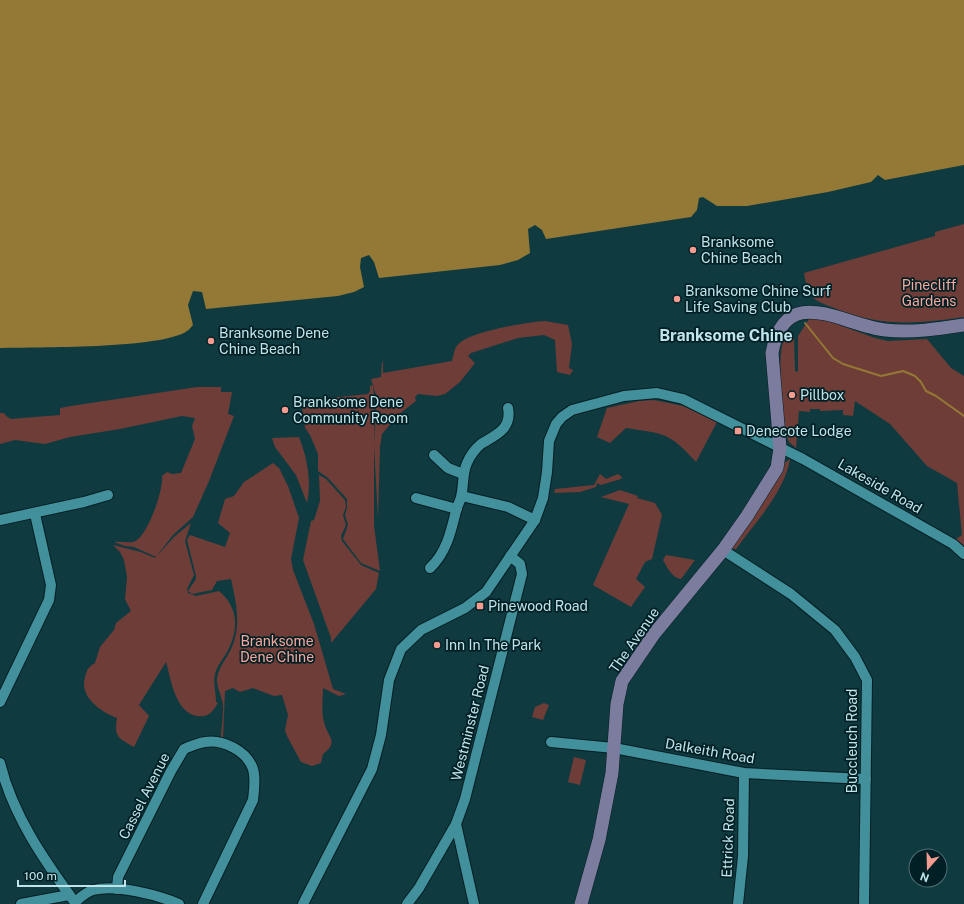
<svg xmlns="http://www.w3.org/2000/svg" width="964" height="904" viewBox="0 0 964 904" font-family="'Public Sans',sans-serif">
	<rect width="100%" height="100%" fill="#0f3a40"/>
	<!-- green -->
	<g fill="#6f3d37">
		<path d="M964 224V317C916 324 880 327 834 308 826 305 814 301 810 294 807 289 805 279 804 273L935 236V232Z"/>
		<path d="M820 318 875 338 888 341 927 339 951 368 964 376V546L956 539 962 535 957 483 927 466 890 424 855 401 853 416 843 415V410L820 411V409H810V412L799 411 796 448 789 442 786 434C784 412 774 350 787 333L791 331 794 336 795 371 798 372V336L809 319Z"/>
		<path d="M545 321 568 325 572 344 569 368 573 370 570 375 557 372 555 340 544 335 518 338 471 353 468 356 475 363 460 382 445 394 437 396 418 394 415 397 416 401 398 415 382 434 380 447 378 519 374 445 376 395 371 379 381 377 382 362H383V373L452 361C454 354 454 346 461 342 475 331 528 322 545 321Z"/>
		<path d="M370 385 373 386 374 395V526L380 571 361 563 343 539 348 525 345 515 347 508V499L328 478 318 471V454L310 435 305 428 302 407 308 405 310 400 368 394 370 391Z"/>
		<path d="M197 387H221V392H232L228 414 234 416 209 481 193 517 173 535 156 557 134 547 125 546 114 542C120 541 127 543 133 542 147 539 164 489 162 476L167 472 172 474 181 473 195 439 192 426 195 418 182 416 120 429 70 437 45 444 15 440 0 444V413H4L6 416 11 419 60 415V408L71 406Z"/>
		<path d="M654 400 683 406 717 422 696 462C669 432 665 434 626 428L610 443 597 437 607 408 639 401Z"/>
		<path d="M299 437C307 457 312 482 307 503L296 475 275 447 272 438Z"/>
		<path d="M790 459C785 491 755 523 736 549H731L782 465Z"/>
		<path d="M273 463 279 468 288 486 299 518 291 559 293 570 314 624 333 689 346 694 339 696 323 688C323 698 321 713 324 722 327 737 340 741 323 754L321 763 312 766 301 762 287 736 285 730 288 715 282 695 274 696 253 688 240 692 233 688 225 691 223 737H221C221 728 225 707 222 700 220 692 217 688 217 679 218 668 227 658 231 649 242 626 236 602 231 579L217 581 212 590 192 594 188 591 196 579V576L187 540 190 535 225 547 230 533 218 523 225 499 234 496 244 482Z"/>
		<path d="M600 474 606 479 618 474 622 477 621 479 601 485 597 483 596 487 580 492 554 493 555 489 594 485Z"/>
		<path d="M319 475 326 479 345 500 346 507 343 515 346 525 341 536 342 541 361 565 379 573 376 589 331 643V638L303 560 311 521 314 520 320 501Z"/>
		<path d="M620 490 638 496 637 498 655 503 662 515 652 559 645 562 636 579 645 587 631 607 593 585 629 504 601 497Z"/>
		<path d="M191 523 185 541 194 575 187 589 188 593 196 596 219 591C239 608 239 630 227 652 223 659 217 666 215 674 213 683 216 693 216 702L218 703C213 711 209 718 197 716 175 712 171 679 166 662L139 705 149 716 134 747C118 738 114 737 117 718 101 712 79 697 85 677 87 670 88 667 95 663L100 647 114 630 116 623 131 611 125 599 127 577 124 560 120 552 113 545 141 552 155 558 175 536Z"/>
		<path d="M666 555 695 560 681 579C672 578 667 567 663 560Z"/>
		<path d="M544 703 549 705 543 720 532 717 535 707Z"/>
		<path d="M574 757 586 760 580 785 568 782Z"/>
	</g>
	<!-- water -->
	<path fill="#937935" d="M0 0H964V165L885 180 878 175 871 182 828 192 747 206H717L703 197 699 198 697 210 691 217 546 239 542 230 535 225 528 229 530 253 518 260 500 265 379 278 374 262 369 255 361 258 360 267 364 287 354 292 338 296 206 309 202 292 193 291 188 305 193 325C191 327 189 330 187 331 162 349 35 347 0 348Z"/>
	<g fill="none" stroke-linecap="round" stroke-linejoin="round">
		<!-- stream -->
		<path stroke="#937935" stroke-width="2" d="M805 323 833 358 843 364 881 376 903 371 915 376 921 382 926 391 936 396 964 416"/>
		<!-- minor casing -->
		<g stroke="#061f23" stroke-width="12">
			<g id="minor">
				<path d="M434 455 448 468 463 474"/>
				<path d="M462 496 508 507 535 520"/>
				<path d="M416 498 457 509"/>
				<path d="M0 520 84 502 108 495"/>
				<path d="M723 550 791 594 835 630 855 657 867 680 864 904"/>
				<path d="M430 568C446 553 451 532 456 511 457 506 460 502 461 497 464 485 462 474 467 463 470 456 475 449 481 444 496 435 512 429 508 408"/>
				<path d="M0 702 49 600 51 585 35 514"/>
				<path d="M551 742 614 748 744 773 866 779"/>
				<path d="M0 763C13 816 44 860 76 904"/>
				<path d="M117 889 118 877 171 771 184 749C191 746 198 743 205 742 223 739 247 751 253 769 256 779 254 790 253 800L203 904"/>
				<path d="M75 902C80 898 86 892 93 890 116 884 158 895 179 904"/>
				<path d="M21 904 69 895"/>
				<path d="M303 904 372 769 381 735 389 680 401 649 421 630 465 608 486 592 535 520 543 498 547 472 549 441 556 424 562 417 572 410 624 396 657 393 683 399 803 459 953 544 964 554"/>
				<path d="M407 904 419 888 456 824"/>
				<path d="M474 904 456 824 465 799 522 574 520 564 510 556"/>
				<path d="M738 904 743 856 744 773"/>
			</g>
		</g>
		<!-- major casing -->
		<g stroke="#061f23" stroke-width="14">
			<path id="major" d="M581 904 599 840 612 773 617 704 622 681 654 634 723 550 747 516 777 468 780 448 772 353C785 281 842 325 885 330 912 333 938 329 964 325"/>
		</g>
		<!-- minor -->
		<use href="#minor" stroke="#41909b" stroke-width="10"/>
		<!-- major -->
		<use href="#major" stroke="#7c7c9f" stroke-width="13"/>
	</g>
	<!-- markers -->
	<g fill="#f59c91" stroke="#002025" stroke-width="1.5">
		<circle cx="693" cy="250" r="4"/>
		<circle cx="677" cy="299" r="4"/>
		<circle cx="211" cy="341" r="4"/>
		<circle cx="792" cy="395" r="4"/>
		<circle cx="285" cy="410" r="4"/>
		<rect x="734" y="427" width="8" height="8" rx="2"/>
		<rect x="476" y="602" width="8" height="8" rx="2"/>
		<circle cx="437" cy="645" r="4"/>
	</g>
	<g text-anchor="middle" stroke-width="3.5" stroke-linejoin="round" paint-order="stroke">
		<!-- poi labels -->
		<g font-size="14" fill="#c0e4ea" stroke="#002025" text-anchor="start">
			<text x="701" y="247">Branksome<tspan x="701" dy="16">Chine Beach</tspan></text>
			<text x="685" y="296">Branksome Chine Surf<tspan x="685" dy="16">Life Saving Club</tspan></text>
			<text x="219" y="338">Branksome Dene<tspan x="219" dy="16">Chine Beach</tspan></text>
			<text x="800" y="400">Pillbox</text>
			<text x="293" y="407">Branksome Dene<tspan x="293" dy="16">Community Room</tspan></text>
			<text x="746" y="436">Denecote Lodge</text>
			<text x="488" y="611">Pinewood Road</text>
			<text x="445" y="650">Inn In The Park</text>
		</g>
		<!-- park labels -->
		<g font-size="14" fill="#f9a89d" stroke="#002025">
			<text x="929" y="290">Pinecliff<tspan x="929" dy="16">Gardens</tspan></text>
			<text x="277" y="646">Branksome<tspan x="277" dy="16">Dene Chine</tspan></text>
		</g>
		<!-- street labels -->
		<g font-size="14" fill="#c0e4ea" stroke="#002025">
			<text transform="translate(880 486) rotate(30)" y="5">Lakeside Road</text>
			<text transform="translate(634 640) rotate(-55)" y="5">The Avenue</text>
			<text transform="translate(470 723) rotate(-76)" y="5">Westminster Road</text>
			<text transform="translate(852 741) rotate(-90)" y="5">Buccleuch Road</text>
			<text transform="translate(710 751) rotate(10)" y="5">Dalkeith Road</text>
			<text transform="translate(144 796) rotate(-63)" y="5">Cassel Avenue</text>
			<text transform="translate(728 838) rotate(-88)" y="5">Ettrick Road</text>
		</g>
		<!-- quarter labels -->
		<g font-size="16" font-weight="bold" fill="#c0e4ea" stroke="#002025">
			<text x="726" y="341">Branksome Chine</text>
		</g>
	</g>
	<!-- north arrow -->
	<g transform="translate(928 868) rotate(200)"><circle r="19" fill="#002025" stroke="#4d6e74"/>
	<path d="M0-3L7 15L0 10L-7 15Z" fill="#f59c91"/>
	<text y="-6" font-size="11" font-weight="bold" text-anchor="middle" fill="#c0e4ea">N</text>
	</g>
	<!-- scale -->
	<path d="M18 880v6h107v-6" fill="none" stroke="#c0e4ea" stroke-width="2"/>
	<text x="24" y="880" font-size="12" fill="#c0e4ea" stroke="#002025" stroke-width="3" paint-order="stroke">100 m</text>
</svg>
